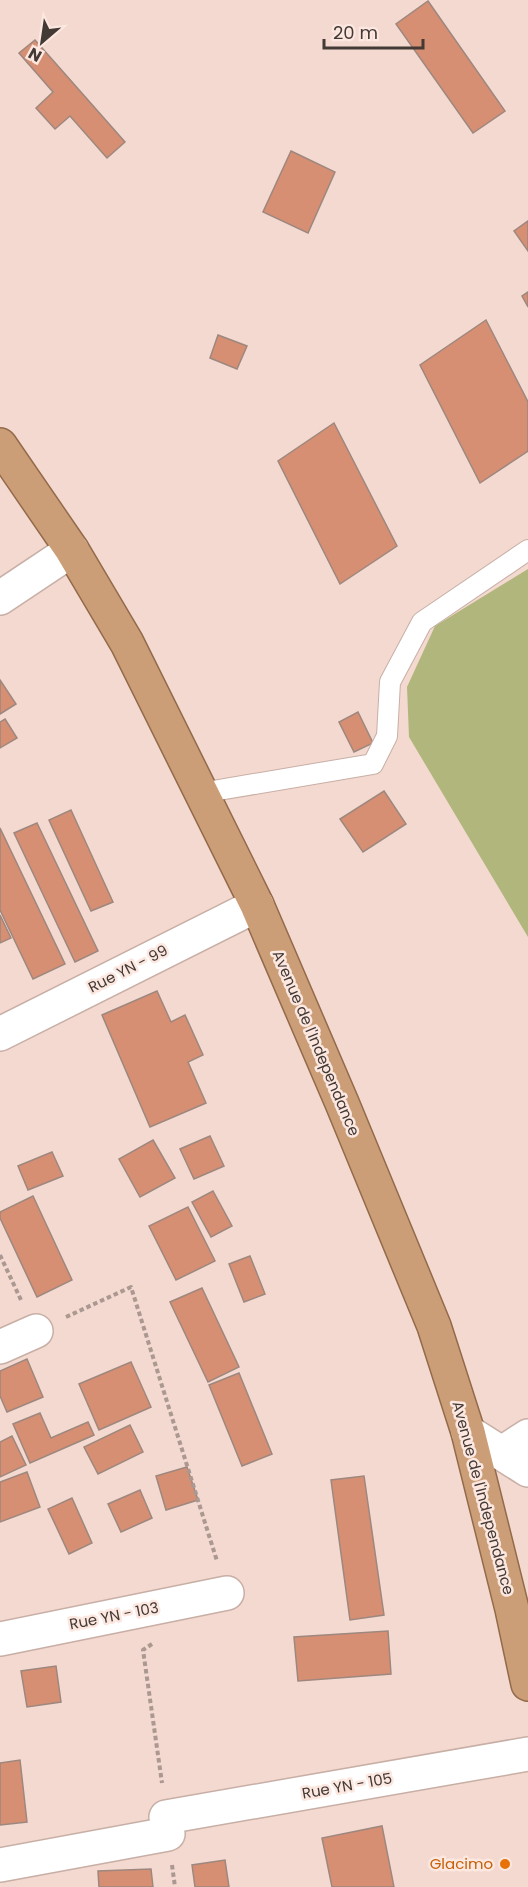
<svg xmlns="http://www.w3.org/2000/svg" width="528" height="1887" viewBox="0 0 528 1887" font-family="Poppins,sans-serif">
	<rect width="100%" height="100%" fill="#f3d9d0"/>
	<!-- green -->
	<path fill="#b1b67c" d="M528 569V937L409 737 407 687 435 626Z"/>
	<!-- building -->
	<g fill="#d78f73" stroke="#9e877e" stroke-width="1.5">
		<path d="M428 1 505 111 473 133 396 24Z"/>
		<path d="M35 40 125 142 107 158 70 116 55 129 36 108 53 92 19 53Z"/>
		<path d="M291 151 335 172 308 233 263 212Z"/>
		<path d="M528 221V251L514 231Z"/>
		<path d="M528 292V307L522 296Z"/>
		<path d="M486 320 528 402V451L480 483 420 365Z"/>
		<path d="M218 335 247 346 237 369 210 358Z"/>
		<path d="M334 423 397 546 340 584 278 461Z"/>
		<path d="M0 680 16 704 0 714Z"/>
		<path d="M358 712 373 743 354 752 339 722Z"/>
		<path d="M5 719 17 738 0 748V722Z"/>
		<path d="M384 791 406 824 363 852 340 819Z"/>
		<path d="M71 810 113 902 91 911 49 820Z"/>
		<path d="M37 823 98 951 75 962 14 833Z"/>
		<path d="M0 828 65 964 33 979 0 910Z"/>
		<path d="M0 915 11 938 0 943Z"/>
		<path d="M157 991 171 1022 185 1015 203 1055 188 1062 206 1103 150 1127 102 1015Z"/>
		<path d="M210 1136 224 1166 194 1179 180 1149Z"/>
		<path d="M153 1140 175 1178 140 1197 119 1159Z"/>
		<path d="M52 1152 63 1176 28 1190 18 1166Z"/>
		<path d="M213 1191 232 1226 211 1237 192 1202Z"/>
		<path d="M33 1196 72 1280 37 1297 0 1218V1212Z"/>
		<path d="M188 1207 215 1261 176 1280 149 1226Z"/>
		<path d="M250 1256 265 1294 244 1302 229 1264Z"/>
		<path d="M202 1288 239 1367 208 1382 170 1302Z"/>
		<path d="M27 1359 43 1397 7 1412 0 1396V1371Z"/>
		<path d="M131 1362 151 1407 99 1430 79 1384Z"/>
		<path d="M239 1373 272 1454 242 1466 209 1385Z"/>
		<path d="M40 1413 51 1438 88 1422 94 1435 30 1463 13 1424Z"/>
		<path d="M130 1425 143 1452 98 1474 84 1447Z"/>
		<path d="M12 1436 26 1465 0 1477V1442Z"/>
		<path d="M187 1467 198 1500 166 1510 156 1476Z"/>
		<path d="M27 1472 40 1507 0 1522V1482Z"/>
		<path d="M364 1476 384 1615 350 1620 331 1480Z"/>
		<path d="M140 1490 152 1518 121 1532 108 1504Z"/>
		<path d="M72 1498 92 1543 69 1554 48 1509Z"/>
		<path d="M388 1631 391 1674 298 1681 294 1637Z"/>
		<path d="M56 1666 61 1702 27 1707 21 1671Z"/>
		<path d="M20 1760 27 1822 0 1825V1763Z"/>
		<path d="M382 1826 394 1887H332L322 1838Z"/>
		<path d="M225 1860 229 1887H195L192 1865Z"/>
		<path d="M151 1869 153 1887H99L98 1871Z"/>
	</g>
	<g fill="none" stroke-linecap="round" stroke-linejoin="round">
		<!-- service casing -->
		<g stroke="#c8afa6" stroke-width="22">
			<path id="service" d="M201 793 373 764 387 736 390 682 422 622 528 550"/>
		</g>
		<!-- minor casing -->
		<g stroke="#c8afa6" stroke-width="36">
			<g id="minor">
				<path d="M0 598 72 550"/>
				<path d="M0 1034 257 905"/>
				<path d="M0 1347 36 1331"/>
				<path d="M468 1432 528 1470"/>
				<path d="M502 1453 528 1436"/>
				<path d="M0 1639 227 1593"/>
				<path d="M166 1817 528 1754"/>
				<path d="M0 1865 168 1834"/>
			</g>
		</g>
		<!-- trunk casing -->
		<g stroke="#936a4a" stroke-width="36">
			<path id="trunk" d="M0 445 72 550 127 643 257 905 342 1103 434 1326 468 1432 512 1609 528 1684"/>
		</g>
		<!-- path -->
		<g stroke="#ab9891" stroke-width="4" stroke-dasharray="4.5 3" stroke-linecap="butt">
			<path d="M0 1255 21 1300"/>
			<path d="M66 1317 131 1287 217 1561"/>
			<path d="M152 1644 143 1650 162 1783"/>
			<path d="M172 1865 175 1887"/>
		</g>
		<!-- service -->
		<use href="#service" stroke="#fff" stroke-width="20"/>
		<!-- minor -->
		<use href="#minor" stroke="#fff" stroke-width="33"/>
		<!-- trunk -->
		<use href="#trunk" stroke="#cb9e78" stroke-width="33"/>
	</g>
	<!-- markers -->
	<circle fill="#e8710a" stroke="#fce8e0" stroke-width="2" cx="505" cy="1864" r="6"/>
	<g text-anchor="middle" stroke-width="5" stroke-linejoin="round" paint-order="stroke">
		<!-- street labels -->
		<g font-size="15" fill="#433935" stroke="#fce8e0">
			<text transform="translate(128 969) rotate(-27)" y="5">Rue YN - 99</text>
			<text transform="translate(316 1043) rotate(67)" y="5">Avenue de l'Independance</text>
			<text transform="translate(483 1498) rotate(75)" y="5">Avenue de l'Independance</text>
			<text transform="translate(114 1616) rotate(-11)" y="5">Rue YN - 103</text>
			<text transform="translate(347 1786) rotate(-10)" y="5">Rue YN - 105</text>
		</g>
		<!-- food labels -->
		<g font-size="15" fill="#c56008" stroke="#fce8e0" text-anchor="end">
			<text x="493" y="1869">Glacimo</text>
		</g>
	</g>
	<!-- north arrow -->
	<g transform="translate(42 42) rotate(209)" stroke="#fce8e0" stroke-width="4.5" paint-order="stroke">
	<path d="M0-4.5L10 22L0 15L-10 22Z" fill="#433935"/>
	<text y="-9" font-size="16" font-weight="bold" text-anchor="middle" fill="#433935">N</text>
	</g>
	<!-- scale -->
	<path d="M324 39v9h99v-9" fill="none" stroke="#433935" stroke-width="3"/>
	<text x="333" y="39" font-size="18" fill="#433935" stroke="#fce8e0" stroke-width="4.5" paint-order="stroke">20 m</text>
</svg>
